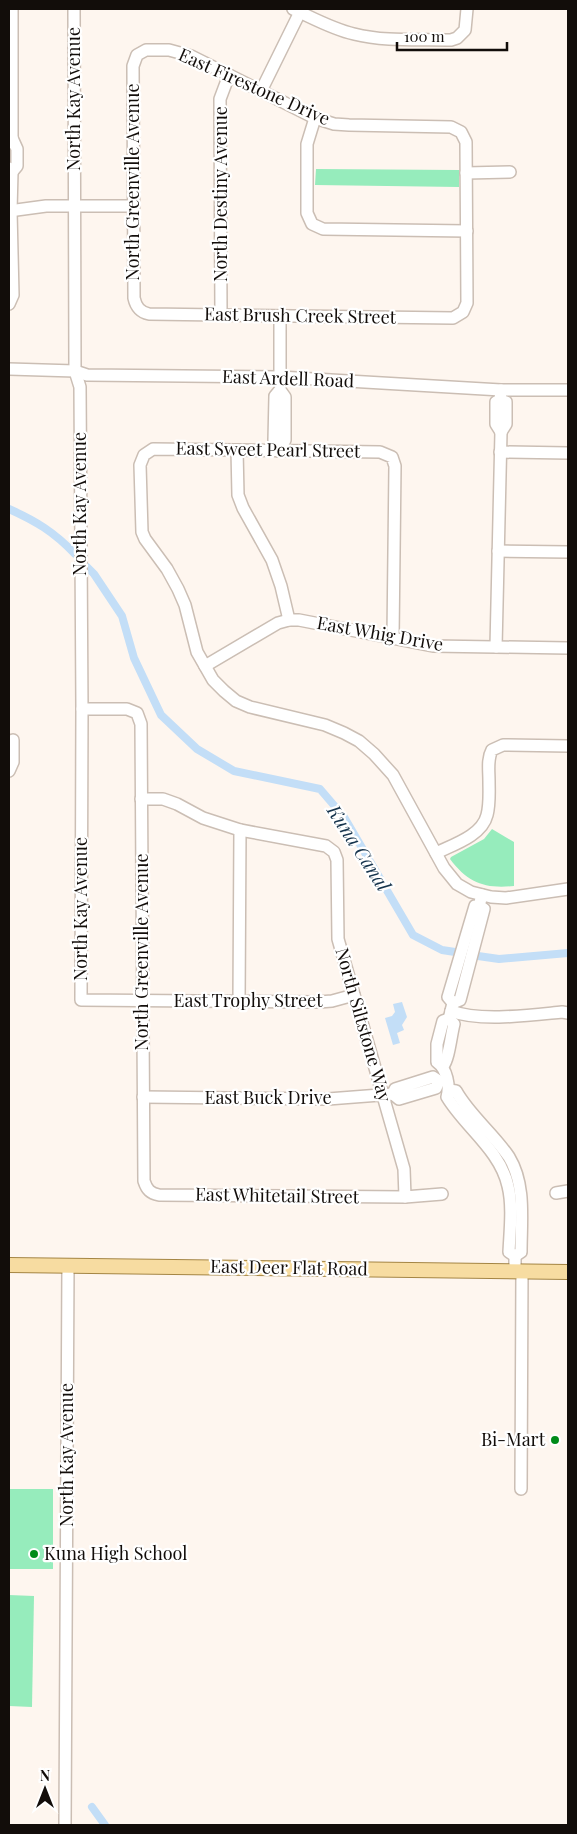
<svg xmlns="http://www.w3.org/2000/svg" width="577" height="1834" viewBox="0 0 577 1834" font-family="'Playfair Display',serif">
	<rect width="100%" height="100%" fill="#fef6ef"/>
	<!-- green -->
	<g fill="#96ecbc">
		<path d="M316 169 459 170V187L315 185Z"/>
		<path d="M492 829 514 842V886C485 889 468 883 450 859L451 857 484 839Z"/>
		<rect x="9" y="1489" width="44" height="80"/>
		<path d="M9 1595 34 1596 32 1707 9 1706Z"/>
	</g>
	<!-- water -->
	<path fill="#c3def7" d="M402 1002 407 1017 402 1025 404 1030 397 1033 400 1043 393 1045 385 1018 392 1016 395 1012 393 1004Z"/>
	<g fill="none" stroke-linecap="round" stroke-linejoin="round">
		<!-- canal -->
		<g stroke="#c3def7" stroke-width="8">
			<path d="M9 509C36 521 54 532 75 554"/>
			<path d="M87 567 94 574 122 616 134 658 161 715 197 749 234 771 320 789 344 817 413 935 442 950 455 952"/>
			<path d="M478 956 499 959 568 953"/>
			<path d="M92 1807 105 1825"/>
		</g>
		<!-- minor casing -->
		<g stroke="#cbbeb4" stroke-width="14">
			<g id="minor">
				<path d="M12 9V138"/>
				<path d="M74 9 75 371 80 387 82 709 81 1000 319 1002 332 1001 354 995"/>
				<path d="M293 9C313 18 332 29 354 34 385 42 419 39 451 40L457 38 465 30 467 9"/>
				<path d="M146 50H169L191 56 315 118 334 124 349 125 451 127 461 132 466 142 467 303 463 312 453 318 149 314C140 312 136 307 134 298L133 66 137 55Z"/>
				<path d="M261 91 300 12"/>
				<path d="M315 118 307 144V213L312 224 323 229 467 231"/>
				<path d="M9 143 12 138 17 149V166L12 172"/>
				<path d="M9 168 12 172 11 211 13 295 9 304"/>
				<path d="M466 173 510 172"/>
				<path d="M9 211 46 206H133"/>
				<path d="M221 315 220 99 229 75"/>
				<path d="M9 369 75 371 87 375 280 377 501 390H568"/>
				<path d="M280 384V316"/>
				<path d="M280 390 285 397V440L279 451 274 440 275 396Z"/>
				<path d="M500 400 506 402V424L501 432 496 424V402L500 400 501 390"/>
				<path d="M237 450 238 495 243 508 272 560 281 586 289 620"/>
				<path d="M500 452 568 453"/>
				<path d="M498 551 568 552"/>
				<path d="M393 637 395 466 392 457 380 452 153 449 144 455 140 465 142 532 145 539 167 569 178 589 185 605 197 652 213 680 224 691 236 701 250 707 325 725 344 733 359 741 374 754 393 775 444 868 457 884 471 892 491 897 506 898 568 889"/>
				<path d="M496 647 501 432"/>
				<path d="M205 666 278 623 289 620H299L433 646 568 648"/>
				<path d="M82 709H127L137 713 141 724 144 1181C147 1190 150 1193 159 1195L405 1197 442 1194"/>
				<path d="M9 771 13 762V740"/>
				<path d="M141 799H163L177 804 203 818 240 830 326 846 334 852 337 860 338 939 404 1169 405 1197"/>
				<path d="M436 853C452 845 482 836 487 815 490 804 489 792 489 781 489 770 487 759 492 750L503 745 568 746"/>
				<path d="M239 1002 240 830"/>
				<path d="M453 1003 460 1000 484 909 479 906"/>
				<path d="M451 1011C480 1022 531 1015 562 1012L568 1013"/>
				<path d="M449 1019 443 1021 437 1044V1062C447 1069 450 1086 447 1097 465 1127 500 1150 508 1186 513 1206 510 1231 509 1252L515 1256V1271"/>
				<path d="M449 1019 453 1003 448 997 475 906H479L482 895"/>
				<path d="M443 1066C449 1059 451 1035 454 1024L449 1019"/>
				<path d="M433 1077 439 1081 436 1088 399 1099 393 1094 395 1089Z"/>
				<path d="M449 1090 456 1091C470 1116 493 1133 509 1157 526 1185 521 1220 521 1252L515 1256"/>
				<path d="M143 1097 328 1099 393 1094"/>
				<path d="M556 1193 568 1191"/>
				<path d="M521 1489 522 1271"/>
				<path d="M65 1825 68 1265"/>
			</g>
		</g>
		<!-- major casing -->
		<g stroke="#a48544" stroke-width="16">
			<path id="major" d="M9 1265 568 1272"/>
		</g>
		<!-- minor -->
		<use href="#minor" stroke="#fff" stroke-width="11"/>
		<!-- major -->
		<use href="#major" stroke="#f7dca1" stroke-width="14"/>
	</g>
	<!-- markers -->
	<g fill="#008b19" stroke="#fff" stroke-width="2">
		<circle cx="555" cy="1440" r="5"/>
		<circle cx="34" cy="1554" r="5"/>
	</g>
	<g text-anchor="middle" stroke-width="4.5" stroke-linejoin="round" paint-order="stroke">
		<!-- street labels -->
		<g font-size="18" fill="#120d0a" stroke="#fff">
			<text transform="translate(254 87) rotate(24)" y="6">East Firestone Drive</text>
			<text transform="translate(74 99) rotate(-90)" y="6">North Kay Avenue</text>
			<text transform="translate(133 182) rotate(-90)" y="6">North Greenville Avenue</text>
			<text transform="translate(221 194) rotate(-90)" y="6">North Destiny Avenue</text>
			<text transform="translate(300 316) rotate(1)" y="6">East Brush Creek Street</text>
			<text transform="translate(288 379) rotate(2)" y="6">East Ardell Road</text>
			<text transform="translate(268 450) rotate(1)" y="6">East Sweet Pearl Street</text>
			<text transform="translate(80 504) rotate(-90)" y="6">North Kay Avenue</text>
			<text transform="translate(380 634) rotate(10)" y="6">East Whig Drive</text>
			<text transform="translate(81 909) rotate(-90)" y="6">North Kay Avenue</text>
			<text transform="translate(142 952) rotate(-90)" y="6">North Greenville Avenue</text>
			<text x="248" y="1007">East Trophy Street</text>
			<text transform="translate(363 1025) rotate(74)" y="6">North Siltstone Way</text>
			<text x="268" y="1104">East Buck Drive</text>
			<text transform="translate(277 1196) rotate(1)" y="6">East Whitetail Street</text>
			<text transform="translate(289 1268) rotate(1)" y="6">East Deer Flat Road</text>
			<text transform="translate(67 1455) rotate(-90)" y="6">North Kay Avenue</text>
		</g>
		<!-- poi labels -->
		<g font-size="18" fill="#120d0a" stroke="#fff" text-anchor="end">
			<text x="545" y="1446">Bi-Mart</text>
			<text x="44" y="1560" text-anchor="start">Kuna High School</text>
		</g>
		<!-- water labels -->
		<g font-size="19" font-style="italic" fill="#16344d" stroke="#fff">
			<text transform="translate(359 848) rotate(57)" y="7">Kuna Canal</text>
		</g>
	</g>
	<!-- border -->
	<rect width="577" height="1834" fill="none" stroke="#120d0a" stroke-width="20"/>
	<!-- north arrow -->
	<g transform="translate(45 1789)" stroke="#ffffff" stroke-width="4" paint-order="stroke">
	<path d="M0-4L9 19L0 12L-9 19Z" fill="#120d0a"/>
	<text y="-8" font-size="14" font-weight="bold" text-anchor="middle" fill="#120d0a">N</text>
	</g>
	<!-- scale -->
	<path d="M397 42v8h110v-8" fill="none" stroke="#120d0a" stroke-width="2.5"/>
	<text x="404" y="42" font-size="15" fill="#120d0a" stroke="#ffffff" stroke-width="4" paint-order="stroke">100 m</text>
</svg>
